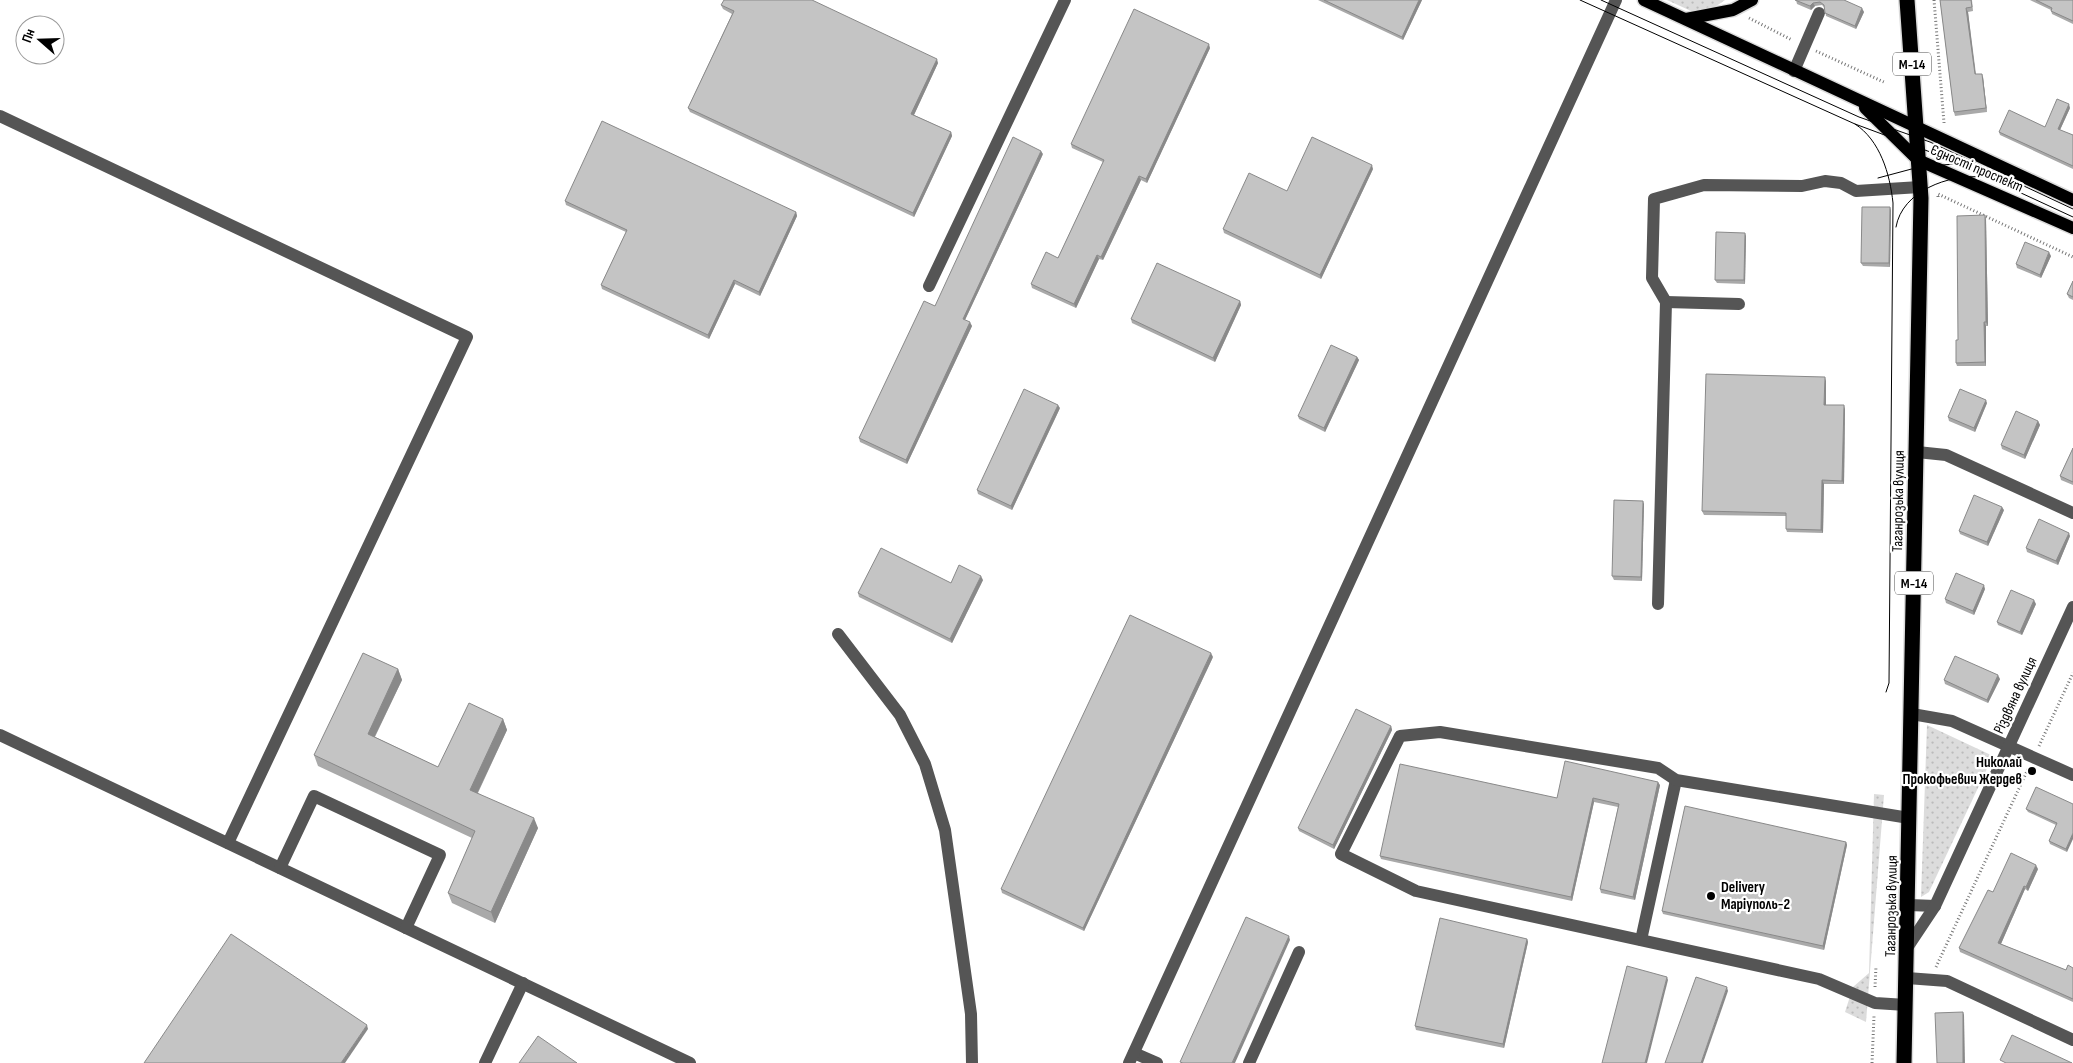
<svg xmlns="http://www.w3.org/2000/svg" width="2073" height="1063" viewBox="0 0 2073 1063" font-family="'Sofia Sans Condensed',sans-serif">
	<defs>
		<pattern id="grass-dots" width="8" height="8" patternUnits="userSpaceOnUse" patternTransform="scale(1.25)"><rect width="8" height="8" fill="#dcdcdc"/><path d="M2 2h.1M6 6h.1" fill="none" stroke="#bbb" stroke-width="1.8" stroke-linecap="round"/></pattern>
	</defs>
	<rect width="100%" height="100%" fill="#fff"/>
	<!-- grass -->
	<g fill="url(#grass-dots)">
		<path d="M1667 0H1725L1702 16Z"/>
		<path d="M1927 725 1993 756 1929 892 1921 897Z"/>
		<path d="M1874 794 1884 795 1866 1022 1845 1012 1853 987 1869 973Z"/>
	</g>
	<g fill="none" stroke-linecap="round" stroke-linejoin="round">
		<!-- major casing -->
		<g stroke="#dbdbdb" stroke-width="15">
			<g id="major">
				<path d="M1644 0 2073 200"/>
				<path d="M1686 19 1733 10 1752 0"/>
				<path d="M1865 108 1918 160 2073 228"/>
			</g>
		</g>
		<!-- highway casing -->
		<g stroke="#dbdbdb" stroke-width="18">
			<path id="highway" d="M1904 1063 1921 198 1907 0"/>
		</g>
		<!-- path -->
		<g stroke="#777" stroke-width="3" stroke-dasharray="1 2.5" stroke-linecap="butt">
			<path d="M1934 0 1944 123"/>
			<path d="M1749 18 1792 40"/>
			<path d="M1816 51 1886 83"/>
			<path d="M1938 197V194L2073 257"/>
			<path d="M2039 746 2073 673"/>
			<path d="M1936 967 2028 769"/>
			<path d="M1875 987 1876 966"/>
			<path d="M1872 1063 1874 1016"/>
		</g>
		<!-- minor -->
		<g stroke="#555" stroke-width="12">
			<path d="M1794 71 1819 13"/>
			<path d="M0 116 467 337 228 843"/>
			<path d="M929 286 1065 0"/>
			<path d="M1666 302 1739 304"/>
			<path d="M1917 452 1946 455 2073 513"/>
			<path d="M1658 604 1666 302 1652 278 1654 199 1704 185 1802 186 1825 181 1841 183 1856 191 1920 187"/>
			<path d="M838 634 900 715 925 764 945 830 971 1014 972 1063"/>
			<path d="M1912 714 1952 721 2073 775"/>
			<path d="M0 735 690 1063"/>
			<path d="M280 868 314 796 440 855 406 928"/>
			<path d="M1909 905 1935 906"/>
			<path d="M1641 940 1676 780"/>
			<path d="M1907 948 1935 906 2073 607"/>
			<path d="M1907 978 1947 981 2073 1040"/>
			<path d="M1906 1005 1875 1003 1819 979 1416 891 1341 854 1400 736 1440 732 1658 768 1676 780 1909 818"/>
			<path d="M1134 1053 1157 1063"/>
			<path d="M485 1063 523 983"/>
			<path d="M1129 1063 1616 0"/>
			<path d="M1249 1063 1299 952"/>
		</g>
		<!-- major -->
		<use href="#major" stroke="#000" stroke-width="12"/>
		<!-- highway -->
		<use href="#highway" stroke="#000" stroke-width="15"/>
		<!-- tram -->
		<g stroke="#000" stroke-width="1">
			<path d="M1580 0 1855 124 1941 156 2073 217"/>
			<path d="M1601 0 1859 117 1930 142 2073 209"/>
			<path d="M1855 124C1880 140 1890 174 1893 203L1889 683 1886 692"/>
			<path d="M1878 178 1919 167 1954 164"/>
			<path d="M1896 227C1902 191 1949 174 1981 177"/>
		</g>
	</g>
	<!-- wall -->
	<g fill="#a9a9a9">
		<path d="M1318 0H1422L1403 40Z"/>
		<path d="M1796 0H1844L1864 12 1856 29 1826 16 1825 8 1822 5 1815 6 1811 10 1797 4Z"/>
		<path d="M1940 0H1972L1973 11 1968 12 1976 74 1983 77 1987 112 1955 116 1954 112Z"/>
		<path d="M2030 0H2073V24L2052 14 2051 10Z"/>
		<path d="M721 5 938 63 914 115 951 132 952 136 914 217 690 112 688 108 732 14 723 9Z"/>
		<path d="M1210 48 1147 183 1141 180 1103 260 1099 259 1076 308 1032 288 1031 284 1058 258 1103 162 1072 148 1071 144Z"/>
		<path d="M2070 108 2060 130 2073 135V169L2000 135 1999 132 2045 127Z"/>
		<path d="M1043 154 965 320 972 326 907 464 860 442 859 438 935 306Z"/>
		<path d="M1373 169 1321 279 1224 233 1223 229Z"/>
		<path d="M565 201 796 212 797 216 760 296 735 284 709 339 602 289 601 285 626 232 566 205Z"/>
		<path d="M1890 207 1891 211 1890 267 1863 266 1861 263Z"/>
		<path d="M1986 219 1988 326H1986V366H1957L1956 363 1958 340Z"/>
		<path d="M1746 236 1745 284 1717 283 1715 280Z"/>
		<path d="M2051 256 2041 278 2017 268 2016 264Z"/>
		<path d="M2073 281V300L2069 298 2067 294Z"/>
		<path d="M1240 301 1241 305 1215 362 1132 323 1131 319Z"/>
		<path d="M1357 357 1359 360 1325 432 1299 419 1298 416Z"/>
		<path d="M1826 381V405L1845 409 1844 484H1824L1823 533 1787 532 1786 529V516L1704 515 1702 511Z"/>
		<path d="M1987 403 1975 432 1949 421 1948 417Z"/>
		<path d="M1060 408 1012 510 978 494 977 490Z"/>
		<path d="M2038 421 2040 425 2025 459 2002 449 2001 445Z"/>
		<path d="M2073 448V485L2061 480 2060 476Z"/>
		<path d="M1644 504 1642 581 1614 580 1612 576Z"/>
		<path d="M2004 510 1988 546 1960 534 1959 531Z"/>
		<path d="M2070 536 2058 565 2027 552 2026 548Z"/>
		<path d="M983 580 952 643 859 597 858 593 951 583Z"/>
		<path d="M1985 589 1974 615 1946 603 1945 599Z"/>
		<path d="M2036 604 2022 635 1998 625 1997 622Z"/>
		<path d="M1213 657 1084 931 1002 893 1001 889Z"/>
		<path d="M398 669 402 680 375 737 438 767 503 719 507 730 478 793 538 828 495 923 452 903 448 893 472 838 318 766 314 755Z"/>
		<path d="M2000 679 1988 703 1945 684 1944 680Z"/>
		<path d="M1391 726 1392 730 1334 849 1299 831 1298 828Z"/>
		<path d="M1660 785 1635 900 1601 893 1600 889 1618 807 1594 802 1572 901 1381 859 1380 856 1557 798Z"/>
		<path d="M2073 804 2067 852 2050 844 2049 841 2056 825 2028 812 2026 809Z"/>
		<path d="M1846 842 1847 845 1824 950 1663 914 1662 911Z"/>
		<path d="M2038 869 2028 891 2025 889 2001 944 2066 970 2073 968V1002L1960 952 1959 948 1993 892Z"/>
		<path d="M1527 939 1528 942 1504 1048 1416 1030 1415 1026Z"/>
	</g>
	<!-- shaded-wall -->
	<g fill="#898989">
		<path d="M1419 0H1422L1403 40 1402 37Z"/>
		<path d="M1813 3 1815 6 1811 10 1810 6Z"/>
		<path d="M1862 8 1864 12 1856 29 1855 26Z"/>
		<path d="M1966 8 1968 12 1976 78 1975 74Z"/>
		<path d="M1209 44 1210 48 1147 183 1146 179Z"/>
		<path d="M937 59 938 63 913 117 911 114Z"/>
		<path d="M1982 74 1983 77 1987 112 1986 108Z"/>
		<path d="M2069 104 2070 108 2059 132 2058 129Z"/>
		<path d="M951 132 952 136 914 217 913 213Z"/>
		<path d="M1041 151 1043 154 964 322 963 319Z"/>
		<path d="M1372 165 1373 169 1321 279 1320 275Z"/>
		<path d="M1139 176 1141 180 1103 260 1101 257Z"/>
		<path d="M1890 207 1891 211 1890 267 1889 263Z"/>
		<path d="M796 212 797 216 760 296 759 292Z"/>
		<path d="M1985 215 1986 219 1988 326 1986 322Z"/>
		<path d="M1745 233 1746 236 1745 284 1744 280Z"/>
		<path d="M2049 252 2051 256 2041 278 2040 275Z"/>
		<path d="M1097 255 1099 259 1076 308 1074 304Z"/>
		<path d="M734 280 735 284 709 339 708 335Z"/>
		<path d="M1240 301 1241 305 1215 362 1213 358Z"/>
		<path d="M970 322 972 326 907 464 906 460Z"/>
		<path d="M1984 322 1986 326V366L1985 362Z"/>
		<path d="M1357 357 1359 360 1325 432 1324 428Z"/>
		<path d="M1825 377 1826 381V409L1824 405Z"/>
		<path d="M1986 400 1987 403 1975 432 1974 428Z"/>
		<path d="M1058 405 1060 408 1012 510 1011 506Z"/>
		<path d="M1844 405 1845 409 1844 484 1842 481Z"/>
		<path d="M2038 421 2040 425 2025 459 2024 455Z"/>
		<path d="M1822 480 1824 484 1823 533 1821 530Z"/>
		<path d="M1643 501 1644 504 1642 581 1641 577Z"/>
		<path d="M2002 507 2004 510 1988 546 1987 542Z"/>
		<path d="M2069 533 2070 536 2058 565 2056 561Z"/>
		<path d="M981 576 983 580 952 643 950 639Z"/>
		<path d="M1984 585 1985 589 1974 615 1973 611Z"/>
		<path d="M2034 600 2036 604 2022 635 2020 632Z"/>
		<path d="M1211 653 1213 657 1084 931 1083 928Z"/>
		<path d="M398 669 402 680 371 744 368 734Z"/>
		<path d="M1998 675 2000 679 1988 703 1987 700Z"/>
		<path d="M503 719 507 730 474 800 470 790Z"/>
		<path d="M1391 726 1392 730 1334 849 1333 845Z"/>
		<path d="M1658 782 1660 785 1635 900 1633 897Z"/>
		<path d="M1593 798 1594 802 1572 901 1571 897Z"/>
		<path d="M534 818 538 828 495 923 491 912Z"/>
		<path d="M2073 833V839L2067 852 2066 849Z"/>
		<path d="M1846 842 1847 845 1824 950 1823 946Z"/>
		<path d="M2036 865 2038 869 2028 891 2026 887Z"/>
		<path d="M2024 886 2025 889 2000 946 1998 943Z"/>
		<path d="M1289 936 1290 940 1235 1063H1232Z"/>
		<path d="M1527 939 1528 942 1504 1048 1503 1044Z"/>
		<path d="M1667 977 1668 980 1647 1063H1645Z"/>
		<path d="M1727 987 1728 991 1703 1063H1701Z"/>
		<path d="M1963 1012 1964 1015 1965 1063H1963Z"/>
		<path d="M367 1025 368 1029 345 1063H341Z"/>
	</g>
	<!-- building -->
	<g fill="#c4c4c4" stroke="#898989">
		<path d="M724 0H812L937 59 911 114 951 132 913 213 688 108 734 11 721 5Z"/>
		<path d="M1324 0H1419L1402 37Z"/>
		<path d="M1795 0H1844L1862 8 1855 26 1825 13 1824 5 1820 2 1813 3 1810 6Z"/>
		<path d="M1940 0H1971L1972 7 1966 8 1975 74H1982L1986 108 1954 112Z"/>
		<path d="M2036 0H2073V21L2051 11 2052 8Z"/>
		<path d="M1134 9 1209 44 1146 179 1139 176 1101 257 1097 255 1074 304 1031 284 1046 252 1058 258 1104 160 1071 144Z"/>
		<path d="M2057 99 2069 104 2058 129 2073 135V166L1999 132 2009 110 2045 127Z"/>
		<path d="M602 121 796 212 759 292 734 280 708 335 601 285 627 230 565 201Z"/>
		<path d="M1013 137 1041 151 963 319 970 322 906 460 859 438 924 301 935 306Z"/>
		<path d="M1312 137 1372 165 1320 275 1223 229 1249 173 1287 191Z"/>
		<path d="M1862 207H1890L1889 263H1861Z"/>
		<path d="M1985 215 1986 322H1984L1985 362 1956 363V340H1958L1957 216Z"/>
		<path d="M1716 232 1745 233 1744 280H1715Z"/>
		<path d="M2025 242 2049 252 2040 275 2016 264Z"/>
		<path d="M1157 263 1240 301 1213 358 1131 319Z"/>
		<path d="M2073 281V297L2067 294Z"/>
		<path d="M1331 345 1357 357 1324 428 1298 416Z"/>
		<path d="M1706 374 1825 377 1824 405H1844L1842 481 1822 480 1821 530 1786 529V513L1702 511Z"/>
		<path d="M1024 389 1058 405 1011 506 977 490Z"/>
		<path d="M1960 389 1986 400 1974 428 1948 417Z"/>
		<path d="M2016 411 2038 421 2024 455 2001 445Z"/>
		<path d="M2073 448V482L2060 476Z"/>
		<path d="M1974 495 2002 507 1987 542 1959 531Z"/>
		<path d="M1614 500 1643 501 1641 577 1612 576Z"/>
		<path d="M2039 519 2069 533 2056 561 2026 548Z"/>
		<path d="M881 548 951 583 959 565 981 576 950 639 858 593Z"/>
		<path d="M1956 573 1984 585 1973 611 1945 599Z"/>
		<path d="M2011 590 2034 600 2020 632 1997 622Z"/>
		<path d="M1130 615 1211 653 1083 928 1001 889Z"/>
		<path d="M363 653 398 669 368 734 438 767 469 703 503 719 470 790 534 818 491 912 448 893 475 831 314 755Z"/>
		<path d="M1955 656 1998 675 1987 700 1944 680Z"/>
		<path d="M1356 709 1391 726 1333 845 1298 828Z"/>
		<path d="M1565 761 1658 782 1633 897 1600 889 1619 804 1593 798 1571 897 1380 856 1400 764 1557 798Z"/>
		<path d="M2036 787 2073 804V833L2066 849 2049 841 2057 823 2026 809Z"/>
		<path d="M1685 806 1846 842 1823 946 1662 911Z"/>
		<path d="M2011 853 2036 865 2026 887 2024 886 1998 943 2066 970 2068 965 2073 968V999L1959 948 1988 890 1993 892Z"/>
		<path d="M1246 917 1289 936 1232 1063H1183L1180 1062Z"/>
		<path d="M1440 918 1527 939 1503 1044 1415 1026Z"/>
		<path d="M231 934 367 1025 341 1063H144Z"/>
		<path d="M1627 966 1667 977 1645 1063H1602Z"/>
		<path d="M1696 977 1727 987 1701 1063H1665Z"/>
		<path d="M1963 1012V1063H1937L1935 1013Z"/>
		<path d="M2012 1035 2072 1063H2006L2000 1060Z"/>
		<path d="M538 1036 577 1063H519Z"/>
	</g>
	<!-- markers -->
	<g fill="#000" stroke="#fff" stroke-width="2">
		<circle cx="2032" cy="771" r="5"/>
		<circle cx="1711" cy="896" r="5"/>
	</g>
	<g text-anchor="middle" stroke-width="4.5" stroke-linejoin="round" paint-order="stroke">
		<!-- shield labels -->
		<g fill="#fff" stroke="#4c4c4c" stroke-width="1">
			<rect x="1893" y="52.5" width="38" height="23" rx="4"/>
			<rect x="1895" y="571.5" width="38" height="23" rx="4"/>
		</g>
		<g font-size="14" font-weight="bold" fill="#000">
			<text x="1912" y="69">М-14</text>
			<text x="1914" y="588">М-14</text>
		</g>
		<!-- street labels -->
		<g font-size="15" fill="#000" stroke="#fff">
			<text transform="translate(1977 168) rotate(23)" y="5">Єдності проспект</text>
			<text transform="translate(1898 501) rotate(-89)" y="5">Таганрозька вулиця</text>
			<text transform="translate(2015 695) rotate(-65)" y="5">Різдвяна вулиця</text>
			<text transform="translate(1891 906) rotate(-89)" y="5">Таганрозька вулиця</text>
		</g>
		<!-- poi labels -->
		<g font-size="15" font-weight="bold" fill="#000" stroke="#fff" text-anchor="end">
			<text x="2022" y="767">Николай<tspan x="2022" dy="17">Прокофьевич Жердев</tspan></text>
			<text x="1721" y="892" text-anchor="start">Delivery<tspan x="1721" dy="17">Марiуполь-2</tspan></text>
		</g>
	</g>
	<!-- north arrow -->
	<g transform="translate(40 40) rotate(290)"><circle r="24" fill="#ffffff" stroke="#999999"/>
	<path d="M0-4L9 19L0 12L-9 19Z" fill="#000000"/>
	<text y="-8" font-size="14" font-weight="bold" text-anchor="middle" fill="#000000">Пн</text>
	</g>
</svg>
